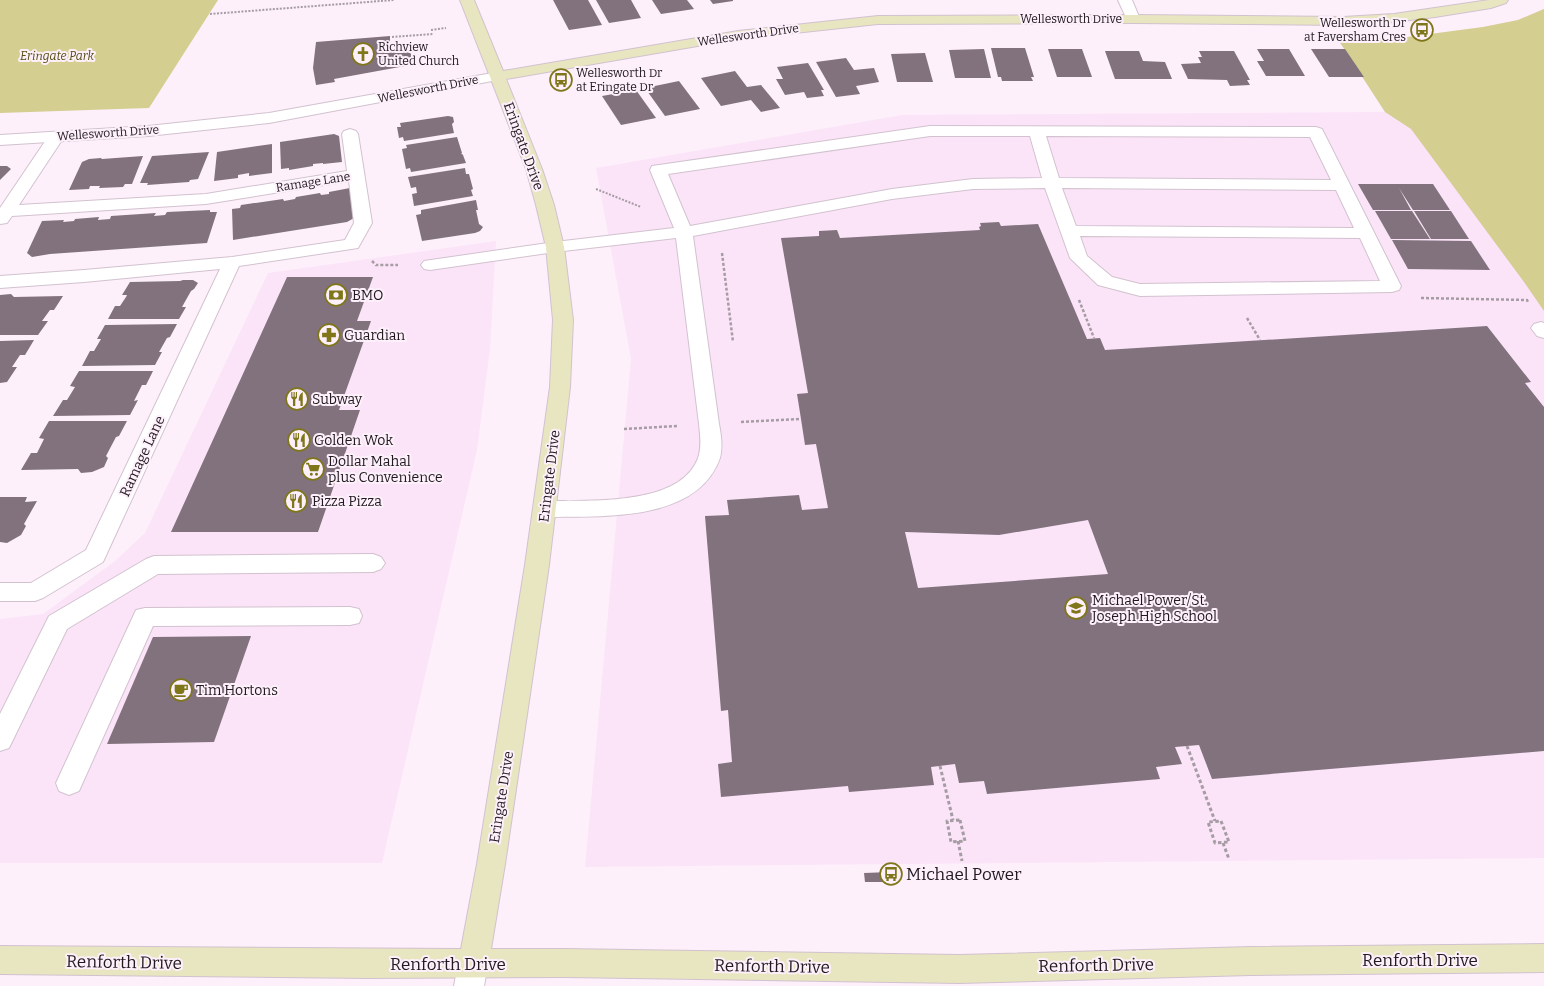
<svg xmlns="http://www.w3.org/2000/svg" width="1544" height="986" viewBox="0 0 1544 986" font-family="Bitter,serif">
	<rect width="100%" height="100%" fill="#fdf0fb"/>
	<!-- built -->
	<g fill="#fbe4f8">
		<path d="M1544 9V858L585 867 631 359 596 168 902 115 1385 112 1337 38H1400L1483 27 1518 20Z"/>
		<path d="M496 241 490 349 477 450 382 863H0V619L43 614 115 561 145 533 268 273Z"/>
	</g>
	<!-- green -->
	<g fill="#d4ce90">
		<path d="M0 0H218L149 108 0 113Z"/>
		<path d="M1544 9V311L1524 282 1411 129 1385 112 1337 38H1400L1483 27 1518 20Z"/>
	</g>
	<!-- building -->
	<g fill="#81727e" fill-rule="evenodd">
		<path d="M553 0H588L602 25 569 30Z"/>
		<path d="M596 0H631L641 18 609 23Z"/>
		<path d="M652 0H687L694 9 661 14Z"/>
		<path d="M710 0H733V1L713 4Z"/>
		<path d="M390 36V43H405L416 64 334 79 335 82 316 85 313 68 316 42Z"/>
		<path d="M991 48H1025L1034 77H1031L1033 81H1002L1001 77H998Z"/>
		<path d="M984 49 991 78H955L949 50Z"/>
		<path d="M1048 49H1082L1092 77H1057Z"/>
		<path d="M1257 49H1289L1305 76H1266L1257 61H1264Z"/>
		<path d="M1311 49H1345L1364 77H1329Z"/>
		<path d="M1105 51H1139L1143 61 1165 62 1172 79H1115Z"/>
		<path d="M1199 51H1234L1250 80H1247L1250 85 1230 86 1227 80 1188 79 1181 64 1201 63 1198 57H1202Z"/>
		<path d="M925 53 933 82H897L891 54Z"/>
		<path d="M846 58 854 70 874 68 879 82 856 86 860 94 836 97 816 62Z"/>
		<path d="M808 63 824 90H821L824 96 807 98 804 92 785 95 776 79H783L777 67Z"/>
		<path d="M735 71 747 87 761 85 780 108 761 112 751 100 721 106 701 78Z"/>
		<path d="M679 81 700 109 665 116 645 88Z"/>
		<path d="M636 90 656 118 621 125 602 96Z"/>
		<path d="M448 116 453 117 454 122 452 124 454 133 404 141 403 137 399 138 397 127H401L400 123Z"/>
		<path d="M334 134 339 136 342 162 323 164V163L313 164V166L289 170V168L281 169 280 142Z"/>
		<path d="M457 137 462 153H461L463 155 466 163 411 172 410 168 406 169 402 149 407 148 406 145Z"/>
		<path d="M272 144V173L249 176V173L238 175V178L214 181 217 152Z"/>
		<path d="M209 152 198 179 190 180 189 182 147 185 148 183H140L152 156Z"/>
		<path d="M143 156 132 184H125L123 187 99 188 100 186H90L89 189 69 190 82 162 89 159 101 158 102 159Z"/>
		<path d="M0 166H7L11 169 0 180Z"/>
		<path d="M465 168 466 174H469L473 189 471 190 473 196 414 206 412 194 417 193 416 187 411 188 408 177Z"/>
		<path d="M1358 184H1433L1450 210H1413L1399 188 1411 210H1373Z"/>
		<path d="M350 188 354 218 347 222 233 240 232 209 240 208 241 205 283 199 284 201 295 199 296 197 320 193 321 195 329 194V192Z"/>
		<path d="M476 200 478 210H476L479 224 483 227 480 231 475 233 422 241 416 215 421 214V210Z"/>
		<path d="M210 210V212H217L207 243 50 254 32 257 27 253 42 221 64 220 63 222 74 221 75 219 99 217 98 220 110 219 111 216 156 213 154 216 165 215 167 212Z"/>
		<path d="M1375 211H1412L1430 239H1391Z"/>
		<path d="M1414 211H1451L1469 239H1431Z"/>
		<path d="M999 222 1001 226 1038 224 1087 339 1100 338 1105 350 1487 326 1531 382 1525 383 1544 407V751L1212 779 1199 745 1175 747 1182 764 1156 767 1160 779 987 794 984 781 959 783 955 764 931 767 934 785 849 792 848 786 721 797 718 764 732 762 728 710 721 711 705 516 729 515 727 500 799 495 802 510 828 508 816 444 805 445 801 419 797 394 808 393 781 238 819 236V231L837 230 840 238 980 230 979 227 981 226 980 223ZM1088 520 1108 574 918 588 905 532 999 535Z"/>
		<path d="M1392 240 1471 241 1490 270 1408 269Z"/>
		<path d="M287 277H373L357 321H371L339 410H360L318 532H171Z"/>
		<path d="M183 280H193L198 283 194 289 191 291 182 307H186L179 319H108L115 306H120L126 297 127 295H122L130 282 180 281Z"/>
		<path d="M11 294 14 297 63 296 54 310H50L42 321H48L38 335H0V295Z"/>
		<path d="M177 324 170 337 167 338 159 352H162L155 365 82 366 90 351H94L101 339H97L105 325Z"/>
		<path d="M34 340 25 355H20L12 367H17L7 382 0 383V341Z"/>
		<path d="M79 371H153L146 385H142L134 401 138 400 130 415 53 416 63 400H67L75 387 70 386Z"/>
		<path d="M49 421H127L119 436 116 437 106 456 108 458 104 467 92 472 81 473 78 469 21 470 31 453H37L44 439 39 438Z"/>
		<path d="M0 497H27L25 502 37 501 24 524 26 526 21 535 7 543 0 542Z"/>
		<path d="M251 636 214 742 107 744 153 637Z"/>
		<path d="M890 872 891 882H865L864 873Z"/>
	</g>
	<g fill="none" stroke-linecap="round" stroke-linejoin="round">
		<!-- lane casing -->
		<g stroke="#d2c2cf" stroke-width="2">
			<g id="lane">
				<path d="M930 126 1316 127 1322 129 1401 286 1399 290 1392 292 1140 296 1098 285 1070 258 1045 188 973 189 892 199 693 236 719 424C721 434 723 447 720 458 697 523 601 516 545 517L537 515 534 509 537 503 545 501C587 500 680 507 698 458 702 447 700 434 699 424L676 238 555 252 430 270 424 269 421 265 424 261 555 242 674 228 650 170 652 166ZM930 136H1030L1042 178 973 179 892 189 690 226 668 174ZM1046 136 1310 137 1331 180 1059 178ZM1062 188 1336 190 1354 228 1076 226ZM1080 236 1360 238 1380 281 1140 284 1112 277 1087 256Z"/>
				<path d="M350 129 356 131 358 134 372 223 358 248 239 266 103 562 43 598 35 601H0V583H31L86 550 220 269 84 282 0 288V276L84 270 232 257 345 240 354 223 349 181 206 204 12 216 7 223 0 224V208L50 134 56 132 62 134 64 137 19 205 206 194 347 171 342 134 344 131Z"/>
				<path d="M1541 322 1544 323V338L1537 336 1531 328 1534 324Z"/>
				<path d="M373 554 381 557 385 563 381 569 373 572 158 574 67 629 9 748 0 751V714L49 616 146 559 154 556Z"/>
				<path d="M350 607 359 609 362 616 359 623 350 625 153 626 79 791 69 795 59 791 56 783 136 610 145 608Z"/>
			</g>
		</g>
		<!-- street casing -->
		<g stroke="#d2c2cf" stroke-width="2">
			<g id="street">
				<path d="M1118 0H1132L1140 19 1138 22 1133 23 1128 22Z"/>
				<path d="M498 72 503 73 505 76 503 79 269 123 148 136 0 145V135L148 126 269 113Z"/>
				<path d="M473 950 484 954 488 964 484 986H454L458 964 462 954Z"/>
			</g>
		</g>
		<!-- secondary casing -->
		<g stroke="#d2c2cf" stroke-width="2">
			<path id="secondary" d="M460 0H474L503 71 738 31 878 16 1133 15 1343 17 1394 14 1489 0H1508L1506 3 1491 8 1435 17 1394 22 1343 25 1133 23 878 24 738 39 506 79 542 169 554 205 564 247 573 320 570 387 549 565 505 864 491 949H565L959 955 1251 947 1544 944V972L1251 975 959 983 565 977 368 978 0 974V946L461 949 477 864 525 565 550 387 553 320 546 247 536 205 526 169Z"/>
		</g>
		<!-- path-far2 -->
		<g stroke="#a69ca4" stroke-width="2" stroke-dasharray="2 1.5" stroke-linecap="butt">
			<path d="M210 14 394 0"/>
			<path d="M431 30 446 28"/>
			<path d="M392 37 433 34"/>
			<path d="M596 189 641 207"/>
		</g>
		<!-- path-far1 -->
		<g stroke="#a69ca4" stroke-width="2.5" stroke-dasharray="3 2" stroke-linecap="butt">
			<path d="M722 253 733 342"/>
			<path d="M372 261 376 265H398"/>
			<path d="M1421 298 1527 300 1528 302"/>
			<path d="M1079 300 1094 338"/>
			<path d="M1247 318 1260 340"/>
			<path d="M741 422 801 419"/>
			<path d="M624 429 677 426"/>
		</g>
		<!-- path -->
		<g stroke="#a69ca4" stroke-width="3" stroke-dasharray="3.5 2.5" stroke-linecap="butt">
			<path d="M1187 746 1215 821"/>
			<path d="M940 766 953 820"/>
			<path d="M960 820 965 841 951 842 947 821Z"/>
			<path d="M1221 821 1229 842 1215 843 1208 822Z"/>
			<path d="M958 841 962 861"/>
			<path d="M1223 843 1229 859"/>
		</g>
		<!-- lane -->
		<use href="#lane" fill="#fff" fill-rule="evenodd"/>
		<!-- street -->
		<use href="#street" fill="#fff" fill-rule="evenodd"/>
		<!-- secondary -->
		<use href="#secondary" fill="#e8e5c1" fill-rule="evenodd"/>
	</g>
	<!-- icons -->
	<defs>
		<g id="bus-ring" transform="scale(1.15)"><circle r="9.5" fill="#fdf0fb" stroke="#7f761a" stroke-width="1.5"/><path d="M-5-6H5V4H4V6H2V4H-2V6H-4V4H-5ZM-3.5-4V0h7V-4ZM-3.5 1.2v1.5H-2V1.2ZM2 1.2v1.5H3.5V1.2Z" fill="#7f761a"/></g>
		<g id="church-ring" transform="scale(1.15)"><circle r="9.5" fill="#fdf0fb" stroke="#7f761a" stroke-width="1.5"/><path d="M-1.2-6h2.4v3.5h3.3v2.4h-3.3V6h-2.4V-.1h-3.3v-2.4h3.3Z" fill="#7f761a"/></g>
		<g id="bank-ring" transform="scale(1.15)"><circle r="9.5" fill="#fdf0fb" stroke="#7f761a" stroke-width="1.5"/><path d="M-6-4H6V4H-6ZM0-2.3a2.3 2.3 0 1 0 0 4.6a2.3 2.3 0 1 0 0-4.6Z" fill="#7f761a"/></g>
		<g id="pharmacy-ring" transform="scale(1.15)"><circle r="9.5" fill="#fdf0fb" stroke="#7f761a" stroke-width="1.5"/><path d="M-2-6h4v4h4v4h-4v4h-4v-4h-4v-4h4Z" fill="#7f761a"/></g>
		<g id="restaurant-ring" transform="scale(1.15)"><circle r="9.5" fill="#fdf0fb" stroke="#7f761a" stroke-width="1.5"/><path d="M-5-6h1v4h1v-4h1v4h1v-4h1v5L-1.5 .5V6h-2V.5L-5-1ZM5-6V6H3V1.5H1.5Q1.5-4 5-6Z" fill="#7f761a"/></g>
		<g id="supermarket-ring" transform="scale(1.15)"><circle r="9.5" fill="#fdf0fb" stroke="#7f761a" stroke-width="1.5"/><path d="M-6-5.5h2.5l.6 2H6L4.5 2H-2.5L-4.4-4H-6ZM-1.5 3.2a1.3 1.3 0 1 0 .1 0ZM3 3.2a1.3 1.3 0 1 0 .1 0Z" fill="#7f761a"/></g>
		<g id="school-ring" transform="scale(1.15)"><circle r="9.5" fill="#fdf0fb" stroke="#7f761a" stroke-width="1.5"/><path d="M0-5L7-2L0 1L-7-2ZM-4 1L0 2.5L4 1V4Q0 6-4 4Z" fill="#7f761a"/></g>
		<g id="cafe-ring" transform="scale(1.15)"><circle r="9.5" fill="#fdf0fb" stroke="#7f761a" stroke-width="1.5"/><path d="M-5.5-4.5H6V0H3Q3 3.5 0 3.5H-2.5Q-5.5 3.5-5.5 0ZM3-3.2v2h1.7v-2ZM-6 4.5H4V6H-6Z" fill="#7f761a"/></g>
	</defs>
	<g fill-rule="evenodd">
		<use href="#bus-ring" x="1422" y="30"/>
		<use href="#church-ring" x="363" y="54"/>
		<use href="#bus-ring" x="561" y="80"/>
		<use href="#bank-ring" x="336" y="295"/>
		<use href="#pharmacy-ring" x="329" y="335"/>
		<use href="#restaurant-ring" x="297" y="399"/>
		<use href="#restaurant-ring" x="299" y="440"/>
		<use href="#supermarket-ring" x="313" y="469"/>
		<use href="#restaurant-ring" x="296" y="501"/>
		<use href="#school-ring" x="1076" y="608"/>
		<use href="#cafe-ring" x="181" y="690"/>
		<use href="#bus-ring" x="891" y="874"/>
	</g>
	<g text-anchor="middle" stroke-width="4" stroke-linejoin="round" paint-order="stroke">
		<!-- far-street labels -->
		<g font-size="12" fill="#201a1f" stroke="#fdf0fb">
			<text x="1071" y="23">Wellesworth Drive</text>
			<text transform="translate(748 35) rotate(-8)" y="4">Wellesworth Drive</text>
			<text transform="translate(428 89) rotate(-11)" y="4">Wellesworth Drive</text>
			<text transform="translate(108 133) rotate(-4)" y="4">Wellesworth Drive</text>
			<text transform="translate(313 182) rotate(-9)" y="4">Ramage Lane</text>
		</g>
		<!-- far-poi labels -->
		<g font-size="12" fill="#201a1f" stroke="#fdf0fb" text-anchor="start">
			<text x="1406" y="27" text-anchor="end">Wellesworth Dr<tspan x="1406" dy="14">at Faversham Cres</tspan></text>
			<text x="378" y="51">Richview<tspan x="378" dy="14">United Church</tspan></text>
			<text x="576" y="77">Wellesworth Dr<tspan x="576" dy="14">at Eringate Dr</tspan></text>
		</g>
		<!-- far-park labels -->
		<g font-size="12" font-style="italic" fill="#544e11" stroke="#fdf0fb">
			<text x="57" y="60">Eringate Park</text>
		</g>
		<!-- street labels -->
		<g font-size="14" fill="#201a1f" stroke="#fdf0fb">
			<text transform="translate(524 146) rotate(70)" y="5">Eringate Drive</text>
			<text transform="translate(142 456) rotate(-65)" y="5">Ramage Lane</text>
			<text transform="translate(549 476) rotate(-83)" y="5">Eringate Drive</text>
			<text transform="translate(501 797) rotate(-81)" y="5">Eringate Drive</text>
		</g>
		<!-- poi labels -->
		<g font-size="14" fill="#201a1f" stroke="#fdf0fb" text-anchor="start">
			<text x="352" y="300">BMO</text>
			<text x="344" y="340">Guardian</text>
			<text x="312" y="404">Subway</text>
			<text x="314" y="445">Golden Wok</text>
			<text x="328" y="466">Dollar Mahal<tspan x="328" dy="16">plus Convenience</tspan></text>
			<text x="312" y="506">Pizza Pizza</text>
			<text x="1092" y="605">Michael Power/St.<tspan x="1092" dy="16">Joseph High School</tspan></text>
			<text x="196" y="695">Tim Hortons</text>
		</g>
		<!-- near-poi labels -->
		<g font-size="17" fill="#201a1f" stroke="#fdf0fb" text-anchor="start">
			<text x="906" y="880">Michael Power</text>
		</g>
		<!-- near-street labels -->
		<g font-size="17" fill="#201a1f" stroke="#fdf0fb">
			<text x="1420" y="966">Renforth Drive</text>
			<text transform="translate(124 962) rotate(1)" y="6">Renforth Drive</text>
			<text x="448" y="970">Renforth Drive</text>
			<text transform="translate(1096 965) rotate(-1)" y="6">Renforth Drive</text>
			<text transform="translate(772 966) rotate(1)" y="6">Renforth Drive</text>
		</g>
	</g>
</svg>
